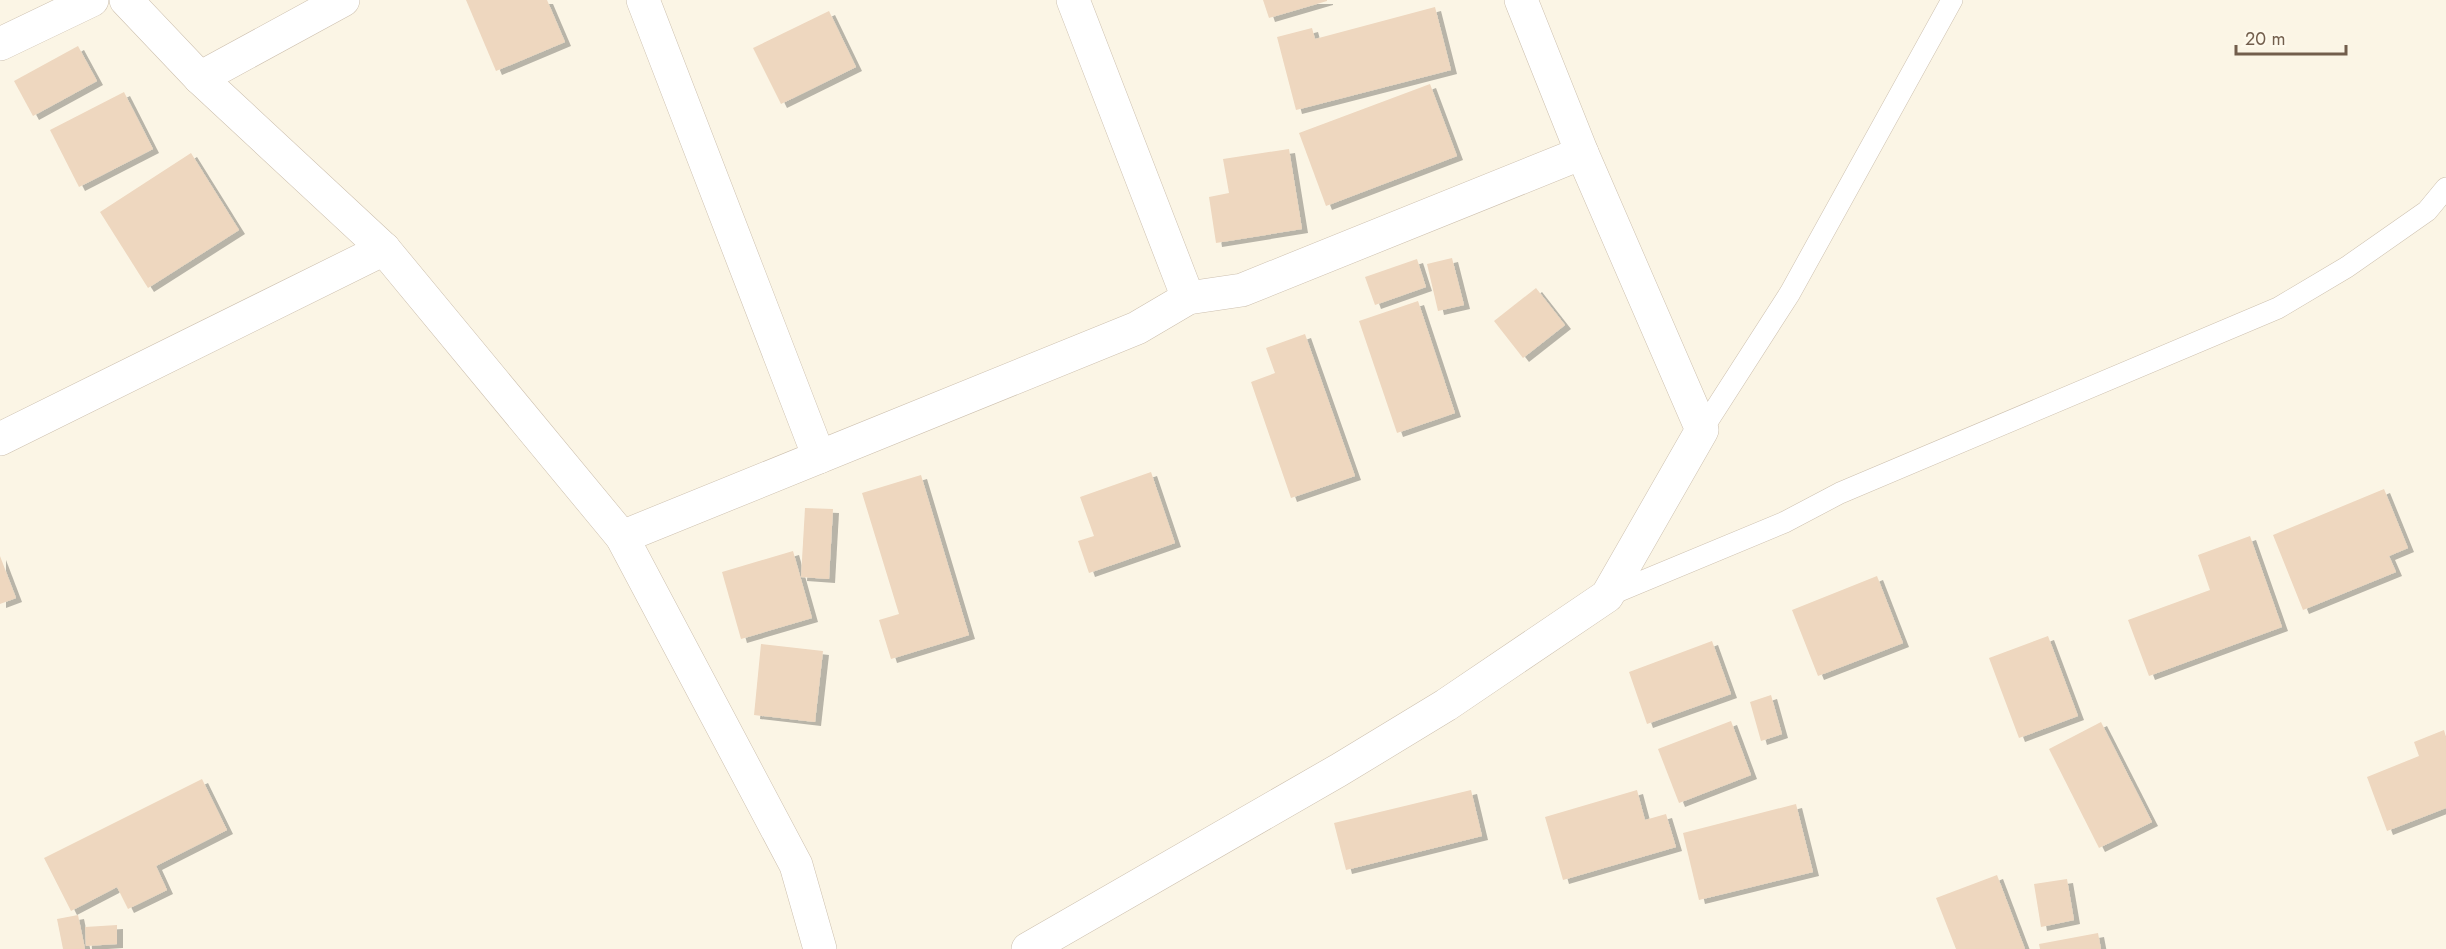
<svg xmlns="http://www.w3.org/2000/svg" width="2446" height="949" viewBox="0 0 2446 949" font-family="Jost,sans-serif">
	<defs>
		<filter id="shadow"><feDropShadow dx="6" dy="4" stdDeviation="0" flood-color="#0004"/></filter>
	</defs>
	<rect width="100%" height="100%" fill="#fbf5e5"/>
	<!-- building -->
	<g fill="#eed7bf" filter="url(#shadow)">
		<path d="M466 0H547L565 42 496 71Z"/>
		<path d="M1263 0H1327V1L1269 18Z"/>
		<path d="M1435 7 1451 70 1296 110 1277 37 1312 28 1315 39Z"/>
		<path d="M829 11 856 67 781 104 753 48Z"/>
		<path d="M78 46 97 81 33 116 14 81Z"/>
		<path d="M1430 84 1457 156 1326 206 1299 133Z"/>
		<path d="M124 92 153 149 79 187 50 130Z"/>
		<path d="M1289 149 1302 229 1216 243 1209 197 1229 193 1223 159Z"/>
		<path d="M191 153 239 230 148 288 100 212Z"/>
		<path d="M1452 258 1464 305 1438 311 1427 264Z"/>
		<path d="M1417 259 1426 287 1375 305 1365 277Z"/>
		<path d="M1536 288 1565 325 1523 358 1494 321Z"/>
		<path d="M1418 301 1455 413 1397 433 1359 321Z"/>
		<path d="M1305 334 1355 476 1291 498 1251 382 1275 373 1266 348Z"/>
		<path d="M1151 472 1175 543 1089 573 1078 541 1094 536 1080 497Z"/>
		<path d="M921 475 969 635 891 659 879 620 899 614 862 493Z"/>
		<path d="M2384 489 2408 548 2389 556 2396 572 2303 610 2273 535Z"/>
		<path d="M805 508 833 509 829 579 801 577Z"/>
		<path d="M2250 536 2282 627 2149 676 2128 620 2210 590 2198 555Z"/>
		<path d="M793 551 812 618 741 639 722 572Z"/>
		<path d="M0 556 16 598 0 604Z"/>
		<path d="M1877 576 1903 643 1818 676 1792 610Z"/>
		<path d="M2048 636 2078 716 2019 738 1989 658Z"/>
		<path d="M1712 641 1731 694 1647 724 1629 672Z"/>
		<path d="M761 644 823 651 815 722 754 715Z"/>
		<path d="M1771 695 1782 734 1761 741 1750 702Z"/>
		<path d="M1731 721 1751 775 1679 803 1658 749Z"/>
		<path d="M2101 722 2152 822 2099 848 2049 749Z"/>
		<path d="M2444 730 2446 737V808L2387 831 2367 777 2419 756 2414 742Z"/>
		<path d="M202 779 227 830 156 866 167 890 128 909 117 887 71 911 44 858Z"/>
		<path d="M1471 790 1482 836 1346 870 1334 823Z"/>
		<path d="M1637 790 1645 820 1666 814 1676 847 1563 880 1545 817Z"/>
		<path d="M1796 804 1813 872 1699 900 1683 833Z"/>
		<path d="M1997 875 2025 949H1956L1936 898Z"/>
		<path d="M2067 879 2074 920 2041 927 2034 884Z"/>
		<path d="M78 915 85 949H63L57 919Z"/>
		<path d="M117 925V944L86 946 85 927Z"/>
		<path d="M2098 933 2101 949H2040L2039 944Z"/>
	</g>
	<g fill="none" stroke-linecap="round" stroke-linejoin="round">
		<!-- service casing -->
		<g stroke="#cdc0af" stroke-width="22">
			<g id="service">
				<path d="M1702 430 1790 293 1952 0"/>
				<path d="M1607 596 1785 522 1840 493 2278 308 2347 267 2427 211 2446 188"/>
			</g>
		</g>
		<!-- minor casing -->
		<g stroke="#cdc0af" stroke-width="34">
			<g id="minor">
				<path d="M126 0 200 78 384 249 622 537 796 865 820 949"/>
				<path d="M643 0 819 457"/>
				<path d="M1073 0 1188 298"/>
				<path d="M0 44 92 0"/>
				<path d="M200 78 343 0"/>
				<path d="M0 439 384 249"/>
				<path d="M622 537 1137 328 1188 298 1242 290 1582 153"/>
				<path d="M1028 949 1339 770 1446 705 1607 596 1702 430 1582 153 1521 0"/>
			</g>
		</g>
		<!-- service -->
		<use href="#service" stroke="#fff" stroke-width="21"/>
		<!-- minor -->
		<use href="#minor" stroke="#fff" stroke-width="33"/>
	</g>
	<!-- scale -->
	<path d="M2236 45v9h110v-9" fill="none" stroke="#725e4c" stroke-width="3"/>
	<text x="2245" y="45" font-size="18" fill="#725e4c" stroke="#fef9eb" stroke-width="4.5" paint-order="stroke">20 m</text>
</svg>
